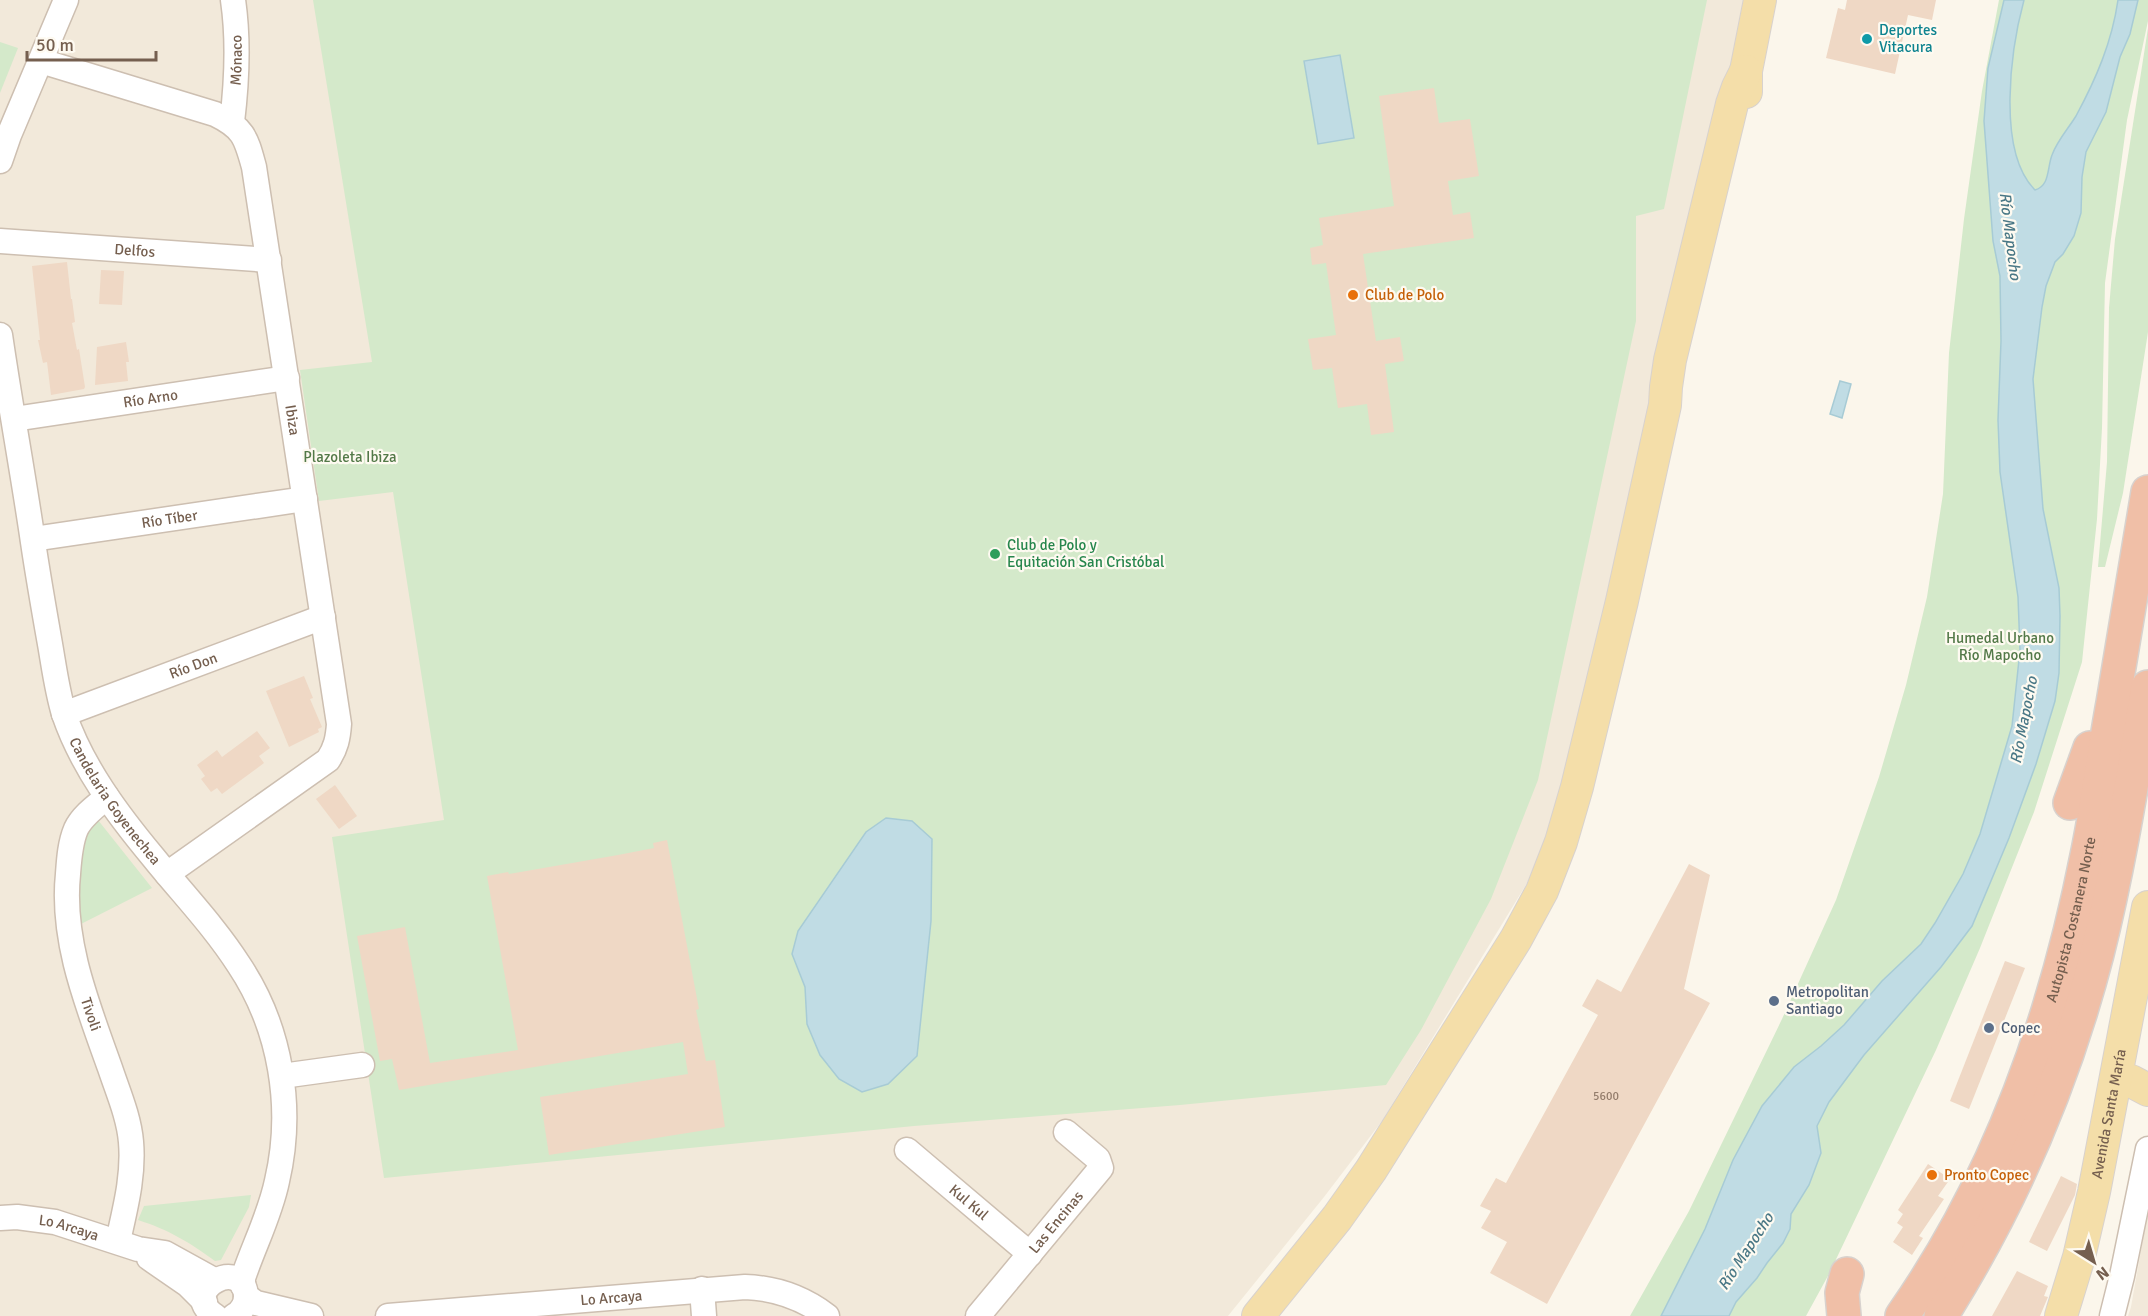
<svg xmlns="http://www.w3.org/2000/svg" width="2148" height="1316" viewBox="0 0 2148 1316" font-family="Signika,sans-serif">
	<rect width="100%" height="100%" fill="#fbf6eb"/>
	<!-- residential -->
	<g fill="#f2e9da">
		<path d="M0 0H1747L1565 794 1527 883 1382 1121 1324 1197 1228 1316H0Z"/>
		<path d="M2148 1211V1316H2128L2131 1307Z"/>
	</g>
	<!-- green -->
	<g fill="#d4e9ca">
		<path d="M313 0H1707L1664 209 1636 216V321L1538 780 1491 899 1421 1030 1386 1085 1180 1105 914 1126 384 1178 332 837 444 820 393 492 319 501 300 370 372 362Z"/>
		<path d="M1999 0H2148V21L2127 120 2105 283 2102 428 2097 519 2082 662 2034 812 1980 948 1936 1050 1829 1274 1806 1316H1630L1689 1211 1782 1019 1836 900 1879 777 1906 685 1927 597 1943 494 1949 353 1964 219 1982 91Z"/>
		<path d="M2148 28V332L2123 493 2105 567H2098L2107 462 2109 308 2115 239Z"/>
		<path d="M0 42 18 48 0 93Z"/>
		<path d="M90 810 152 888 79 925 76 858Z"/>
		<path d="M251 1195 249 1207 221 1260 215 1261C189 1242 169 1230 138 1220L144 1206Z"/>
	</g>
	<!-- water -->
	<g fill="#c0dce4" stroke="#a7cbd5" stroke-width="1.5">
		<path d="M2004 0H2024C2011 48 1996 151 2035 190 2050 186 2047 168 2052 155 2057 141 2068 129 2076 116 2096 79 2112 42 2118 0H2138L2130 34 2120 57 2106 112 2086 152 2082 177 2081 213 2074 236 2063 254 2055 262 2046 286 2042 307 2033 379 2043 509 2059 588 2060 616 2059 673 2055 701 2036 764 2009 838 1972 926 1941 967 1864 1055 1829 1102 1817 1126 1821 1153 1809 1185 1791 1214 1790 1229 1783 1243 1767 1263 1757 1278 1736 1302 1729 1316H1661L1705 1229 1733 1160 1762 1106 1794 1067 1821 1046 1844 1025 1882 981 1921 944 1935 923 1963 874 1980 834 2012 726 2020 650 2018 597 2000 472 1998 420 2001 341 2000 276 1993 241 1984 121 1988 68Z"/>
		<path d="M1340 55 1354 138 1318 144 1304 61Z"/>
		<path d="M1840 381 1851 384 1842 418 1830 414Z"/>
		<path d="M886 818 912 821 932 839 931 921 917 1056 888 1084 862 1092 839 1079 820 1055 807 1024 805 987 792 954 798 931 866 832Z"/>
	</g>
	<!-- building -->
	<g fill="#efd8c5">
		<path d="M1847 0H1936L1932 20 1908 15 1895 74 1826 58 1838 8 1845 10Z"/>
		<path d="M1434 88 1439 123 1470 119 1479 176 1448 181 1453 215 1470 212 1474 238 1363 254 1376 341 1400 337 1404 361 1385 364 1394 432 1371 435 1367 404 1338 408 1332 368 1313 370 1308 339 1336 335 1326 263 1312 265 1310 248 1323 245 1319 218 1394 206 1379 96Z"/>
		<path d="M67 262 71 299H72L75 322 72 323 77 350 79 349 85 387 84 389 51 395 47 362 43 363 38 340H40L32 266Z"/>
		<path d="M101 270 124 271 122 305 99 304Z"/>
		<path d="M126 342 129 362H126L128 381 95 385 97 347Z"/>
		<path d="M304 676 313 698 310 699 322 727 318 729 319 732 289 747 266 691Z"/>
		<path d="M257 731 270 748 259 756 264 763 222 794 217 788 211 792 201 779 205 776 197 765 217 750 222 757Z"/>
		<path d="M335 785 357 816 339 829 316 799Z"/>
		<path d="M667 840 699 1009 696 1010 706 1061 715 1060 725 1127 549 1155 540 1097 688 1074 683 1042 399 1090 392 1059 380 1061 357 936 405 927 430 1063 518 1050 487 876 508 872 509 874 618 855 654 848 653 843Z"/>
		<path d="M1689 864 1710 875 1684 989 1710 1003 1547 1304 1490 1273 1507 1242 1481 1228 1491 1211 1480 1206 1496 1178 1506 1183 1598 1015 1582 1006 1597 979 1621 992Z"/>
		<path d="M2005 961 2025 968 1969 1109 1950 1101Z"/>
		<path d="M1928 1164 1950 1179 1938 1196 1944 1199 1919 1236 1923 1238 1912 1255 1893 1242 1903 1227 1897 1223 1903 1214 1898 1210Z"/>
		<path d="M2061 1176 2077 1184 2075 1195 2047 1251 2029 1242Z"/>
		<path d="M2017 1271 2048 1286 2044 1296 2048 1297 2040 1316H1992Z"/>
	</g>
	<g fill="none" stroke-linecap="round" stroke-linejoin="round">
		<!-- minor casing -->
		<g stroke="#cdbfb1" stroke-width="27">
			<g id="minor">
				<path id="s1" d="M41 61 215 114C244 128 246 138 254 167L339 724C338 738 336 748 328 760L167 874"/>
				<path id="s2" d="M232 122C237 81 239 41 233 0"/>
				<path d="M0 161 9 135 66 0"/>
				<path id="s3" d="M0 241 269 260"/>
				<path id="s4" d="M0 335C10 404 23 473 33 542 38 576 44 610 50 644 54 667 57 691 64 714 82 767 118 815 153 857 182 893 214 926 239 965 281 1028 294 1108 277 1181 270 1215 254 1245 243 1278V1286"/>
				<path id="s5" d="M14 419 287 378"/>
				<path id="s6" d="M33 539 305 499"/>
				<path id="s7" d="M64 714 323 617"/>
				<path id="s8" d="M107 797C96 806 82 816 76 829 70 843 69 860 68 874 61 941 88 1006 110 1068 118 1092 129 1117 131 1142 134 1176 125 1209 118 1241"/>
				<path d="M282 1076 362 1065"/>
				<path id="s9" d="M907 1150 1030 1254"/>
				<path id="s10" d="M0 1218 17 1217 55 1222 138 1249 165 1253 214 1280"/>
				<path d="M149 1258 188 1285 205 1302"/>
				<path d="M702 1289 704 1316"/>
				<path d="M246 1296 256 1303 311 1316"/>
				<path d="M215 1316C177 1290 244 1255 246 1296 246 1305 241 1312 234 1316"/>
				<path id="s11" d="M388 1316 745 1287C776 1288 802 1297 827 1316"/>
				<path id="s12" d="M978 1316 1101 1168 1098 1159 1066 1132"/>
				<path d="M2112 1316 2122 1276 2148 1149"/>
			</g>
		</g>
		<!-- major casing -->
		<g stroke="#d8d2ce" stroke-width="34">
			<g id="major">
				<path d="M1746 92V71L1760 0"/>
				<path d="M2117 1078 2131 1081 2148 1090"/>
				<path d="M1258 1316 1337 1218 1371 1170 1516 939 1542 891 1561 842 1577 787 1622 601 1665 405 1666 387 1670 360 1732 104 1738 87 1746 71"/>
				<path id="s13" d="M2061 1316 2079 1257 2094 1192 2148 907"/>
			</g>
		</g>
		<!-- highway casing -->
		<g stroke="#d8d2ce" stroke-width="36">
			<g id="highway">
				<path d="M2070 803 2090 748"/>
				<path d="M1844 1316 1842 1293 1847 1274"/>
				<path id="s14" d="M1902 1316C1999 1178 2056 1015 2088 851 2098 802 2104 752 2113 703 2124 633 2136 563 2148 492"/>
				<path d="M1941 1316C2011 1205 2064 1082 2097 954 2119 867 2133 776 2148 687"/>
			</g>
		</g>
		<!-- minor -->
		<use href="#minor" stroke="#fff" stroke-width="24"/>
		<!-- major -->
		<use href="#major" stroke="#f4dea9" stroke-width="32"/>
		<!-- highway -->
		<use href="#highway" stroke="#f0bfa7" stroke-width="33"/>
	</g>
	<!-- markers -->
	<circle fill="#0f9aa8" stroke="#fefaf1" stroke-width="2" cx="1867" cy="39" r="6"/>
	<g fill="#e8710a" stroke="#fefaf1" stroke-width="2">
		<circle cx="1353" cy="295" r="6"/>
		<circle cx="1932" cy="1175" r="6"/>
	</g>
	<circle fill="#2e9e5b" stroke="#fefaf1" stroke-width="2" cx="995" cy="554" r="6"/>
	<g fill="#5c6f8a" stroke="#fefaf1" stroke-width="2">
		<circle cx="1774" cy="1001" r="6"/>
		<circle cx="1989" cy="1028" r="6"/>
	</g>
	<g text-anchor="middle" stroke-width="4.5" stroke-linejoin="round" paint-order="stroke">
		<!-- number labels -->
		<g font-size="12" fill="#947d6c">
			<text x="1606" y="1100">5600</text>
		</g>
		<!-- culture labels -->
		<g font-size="15" fill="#0d838f" stroke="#fefaf1" text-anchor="start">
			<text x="1879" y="35">Deportes<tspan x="1879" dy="17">Vitacura</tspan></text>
		</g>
		<!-- street labels -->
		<g font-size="15" fill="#755f4f" stroke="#fefaf1">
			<text dy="5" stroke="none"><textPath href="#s2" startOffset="62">Mónaco</textPath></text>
			<text dy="5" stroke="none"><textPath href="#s3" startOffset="135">Delfos</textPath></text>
			<text dy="5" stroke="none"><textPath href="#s5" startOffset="138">Río Arno</textPath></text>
			<text dy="5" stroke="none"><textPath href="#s1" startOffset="507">Ibiza</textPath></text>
			<text dy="5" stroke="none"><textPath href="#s6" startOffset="138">Río Tíber</textPath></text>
			<text dy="5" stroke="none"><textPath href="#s7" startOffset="138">Río Don</textPath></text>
			<text dy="5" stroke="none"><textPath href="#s4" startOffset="486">Candelaria Goyenechea</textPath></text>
			<text dy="5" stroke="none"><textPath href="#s14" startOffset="434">Autopista Costanera Norte</textPath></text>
			<text dy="5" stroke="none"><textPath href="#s8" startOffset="234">Tivoli</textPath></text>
			<text dy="5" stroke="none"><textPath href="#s13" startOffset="208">Avenida Santa María</textPath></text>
			<text dy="5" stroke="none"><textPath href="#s9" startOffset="81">Kul Kul</textPath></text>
			<text dy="5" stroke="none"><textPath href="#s12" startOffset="122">Las Encinas</textPath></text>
			<text dy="5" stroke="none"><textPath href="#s10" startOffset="70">Lo Arcaya</textPath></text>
			<text dy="5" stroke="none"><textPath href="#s11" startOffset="224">Lo Arcaya</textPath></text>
		</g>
		<!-- food labels -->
		<g font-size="15" fill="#c56008" stroke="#fefaf1" text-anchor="start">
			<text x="1365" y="300">Club de Polo</text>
			<text x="1944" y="1180">Pronto Copec</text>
		</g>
		<!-- park labels -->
		<g font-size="15" fill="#537948" stroke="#fefaf1">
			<text x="350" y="462">Plazoleta Ibiza</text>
			<text x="2000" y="643">Humedal Urbano<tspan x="2000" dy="17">Río Mapocho</tspan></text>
		</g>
		<!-- leisure labels -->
		<g font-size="15" fill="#27864d" stroke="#fefaf1" text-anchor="start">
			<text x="1007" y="550">Club de Polo y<tspan x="1007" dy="17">Equitación San Cristóbal</tspan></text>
		</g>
		<!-- service labels -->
		<g font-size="15" fill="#4e5e75" stroke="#fefaf1" text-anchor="start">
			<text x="1786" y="997">Metropolitan<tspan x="1786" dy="17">Santiago</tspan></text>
			<text x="2001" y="1033">Copec</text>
		</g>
		<!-- water labels -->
		<g font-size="16" font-style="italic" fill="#4a7886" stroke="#fefaf1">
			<text transform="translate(2011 236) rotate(83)" y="6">Río Mapocho</text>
			<text transform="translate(2023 720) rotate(-79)" y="6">Río Mapocho</text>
			<text transform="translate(1745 1251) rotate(-57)" y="6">Río Mapocho</text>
		</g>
	</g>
	<!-- north arrow -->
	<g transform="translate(2094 1262) rotate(143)" stroke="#fefaf1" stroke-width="4.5" paint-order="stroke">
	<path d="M0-4.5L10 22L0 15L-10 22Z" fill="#755f4f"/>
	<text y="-9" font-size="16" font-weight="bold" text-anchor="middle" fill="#755f4f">N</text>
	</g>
	<!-- scale -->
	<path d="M27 51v9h129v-9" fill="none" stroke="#755f4f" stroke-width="3"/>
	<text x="36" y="51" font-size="18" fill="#755f4f" stroke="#fefaf1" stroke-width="4.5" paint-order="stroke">50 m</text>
</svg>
